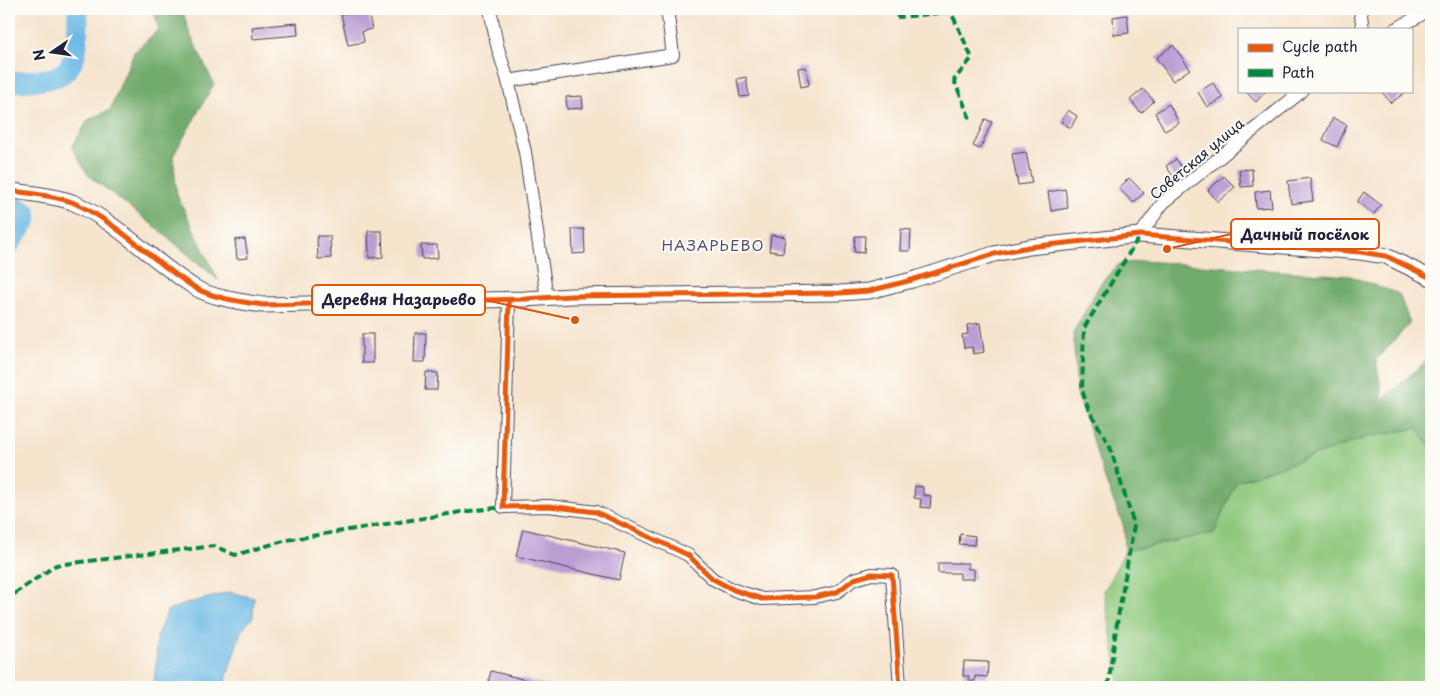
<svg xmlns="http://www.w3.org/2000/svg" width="1440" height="696" viewBox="0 0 1440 696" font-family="'Playpen Sans',sans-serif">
	<rect width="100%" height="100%" fill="#fdfcf7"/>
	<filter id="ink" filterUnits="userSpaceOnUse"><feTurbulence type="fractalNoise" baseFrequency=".02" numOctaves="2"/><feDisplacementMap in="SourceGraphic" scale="10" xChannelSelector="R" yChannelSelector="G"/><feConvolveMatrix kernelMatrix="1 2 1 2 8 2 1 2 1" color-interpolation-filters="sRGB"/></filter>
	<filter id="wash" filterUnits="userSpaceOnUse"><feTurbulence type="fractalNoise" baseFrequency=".0096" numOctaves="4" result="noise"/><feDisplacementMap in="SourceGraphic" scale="20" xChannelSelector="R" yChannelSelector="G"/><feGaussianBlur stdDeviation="1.12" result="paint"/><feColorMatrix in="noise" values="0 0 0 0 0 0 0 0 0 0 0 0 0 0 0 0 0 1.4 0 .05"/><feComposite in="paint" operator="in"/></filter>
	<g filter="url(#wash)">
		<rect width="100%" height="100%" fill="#f6e4cd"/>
		<!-- green -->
		<path fill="#8dc77c" stroke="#58745c" d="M1418 428 1431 447V687H1120L1104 591 1125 551 1214 533 1236 482 1368 437Z"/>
		<!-- forest -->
		<g fill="#72ac6c" stroke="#4a6754">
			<path d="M153 9H182L190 34 214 84 173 156 177 195 218 280 158 229 88 175 72 147 88 120 110 110 134 52 159 29Z"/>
			<path d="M1143 261 1350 276 1399 294 1410 323 1376 360 1383 399 1431 357V447L1418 428 1368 437 1236 482 1214 533 1125 551 1124 527 1106 482 1077 393 1073 333 1102 281 1119 264Z"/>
		</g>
		<!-- water -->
		<path fill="#6ab9e5" stroke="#466e90" d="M230 592 254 598 253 617 241 631 227 676 226 687H153L156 670 157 635 168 610 186 604Z"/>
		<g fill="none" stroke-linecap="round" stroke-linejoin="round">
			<!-- river -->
			<g stroke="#6ab9e5" stroke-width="21">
				<path d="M9 85 13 82C26 81 49 81 60 75 82 63 77 29 78 9"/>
				<path d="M9 187 12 204 26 213 27 219 9 245"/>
			</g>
		</g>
		<g id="blocks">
			<!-- building -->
			<g fill="#bb9dd4">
				<path d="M367 9 372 29 362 31 364 42 348 45 341 14Z"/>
				<path d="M1127 15 1129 33 1114 35 1113 17Z"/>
				<path d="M297 23 298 35 253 39 252 27Z"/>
				<path d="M1173 45 1190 69 1173 81 1156 58Z"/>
				<path d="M806 67 809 85 801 87 798 68Z"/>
				<path d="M746 77 749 96 740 97 737 79Z"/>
				<path d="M1213 83 1223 98 1207 107 1198 92Z"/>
				<path d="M1143 89 1154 101 1141 113 1130 100Z"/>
				<path d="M1245 91H1266L1256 102Z"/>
				<path d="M1381 91H1407L1391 103Z"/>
				<path d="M582 96 583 108 567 109 566 97Z"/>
				<path d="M1169 104 1179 123 1165 131 1155 113Z"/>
				<path d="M1068 110 1077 116 1071 128 1061 122Z"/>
				<path d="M1333 118 1347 125 1337 147 1323 140Z"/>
				<path d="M985 119 992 122 980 149 973 146Z"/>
				<path d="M1026 152 1032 183 1018 185 1012 154Z"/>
				<path d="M1176 159 1185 172 1175 179 1166 166Z"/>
				<path d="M1252 169 1253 186 1241 187 1239 170Z"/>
				<path d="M1224 176 1235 187 1218 202 1208 190Z"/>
				<path d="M1129 178 1144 193 1133 203 1119 188Z"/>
				<path d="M1310 178 1313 201 1291 204 1288 181Z"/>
				<path d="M1065 189 1068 208 1051 211 1048 192Z"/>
				<path d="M1270 190 1272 207 1256 208 1255 192Z"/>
				<path d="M1364 192 1381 205 1374 214 1357 202Z"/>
				<path d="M572 229H584L585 253 573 254Z"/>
				<path d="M901 229 911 230 910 251H900Z"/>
				<path d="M368 231H382L383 257 369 258Z"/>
				<path d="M771 235 785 237 783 253 769 251Z"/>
				<path d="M317 236H330L331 258 318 259Z"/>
				<path d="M855 236H865L864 253 854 252Z"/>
				<path d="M245 239 248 258 237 259 235 240Z"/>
				<path d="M421 245H437L438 258 422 259Z"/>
				<path d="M980 323 984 352 973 354 972 347 964 348 962 335 968 334 967 325Z"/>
				<path d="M415 333H426L425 362H414Z"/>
				<rect x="362" y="334" width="11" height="29"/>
				<path d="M426 372 438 373 437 390H425Z"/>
				<path d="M915 486 923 487V495L931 496 930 508 920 507 921 499 914 498Z"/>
				<path d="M523 529 625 553 619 580 516 556Z"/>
				<path d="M960 534 975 536 974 545 959 544Z"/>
				<path d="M938 563H968V569H974V579H960V573H938Z"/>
				<path d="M964 661 988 662 987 677 975 676V681H969V676H963Z"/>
				<path d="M491 671 554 687H487Z"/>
			</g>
		</g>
	</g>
	<g filter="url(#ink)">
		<use href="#blocks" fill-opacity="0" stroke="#423f51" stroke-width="1"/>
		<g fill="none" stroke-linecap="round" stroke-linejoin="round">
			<!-- minor casing -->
			<g stroke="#423f51" stroke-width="14">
				<g id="minor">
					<path d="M490 9 497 45 508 81 525 152 547 298"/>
					<path d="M1360 9 1363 29"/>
					<path d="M1396 29 1431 9"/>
					<path d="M508 81 673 55 667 9"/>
					<path d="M1140 235 1163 203 1302 91"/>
					<path d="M509 300 503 507 549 506 596 512 688 555 713 579 734 590 762 599 815 597 837 592 854 579 872 574 892 575 900 687"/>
				</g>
			</g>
			<!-- tertiary casing -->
			<g stroke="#423f51" stroke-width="17">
				<path id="tertiary" d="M9 191C25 192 58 197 72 202 118 222 152 261 194 287 211 298 243 302 263 305L525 299 571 296 840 293 869 291 912 280 994 254 1029 247 1140 235 1360 252 1386 256 1431 278"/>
			</g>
			<!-- minor -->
			<use href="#minor" stroke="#fff" stroke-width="12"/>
			<!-- tertiary -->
			<use href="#tertiary" stroke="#fff" stroke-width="15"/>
			<!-- quiet -->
			<g stroke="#00873e" stroke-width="4" stroke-dasharray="8 4" stroke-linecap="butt">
				<path d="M886 9 899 17 951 12 972 58 954 80 971 121"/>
				<path d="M14 594 56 565 214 546 235 555 287 540 461 512 503 507"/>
				<path d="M1108 687 1116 629 1134 525 1110 447 1088 408 1082 390 1084 328 1140 235"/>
			</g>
			<!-- cycleway casing -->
			<g stroke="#fdfcf7" stroke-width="8">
				<g id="cycleway">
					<path d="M9 191C25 192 58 197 72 202 118 222 152 261 194 287 211 298 243 302 263 305L525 299 571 296 840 293 869 291 912 280 994 254 1029 247 1140 235 1360 252 1386 256 1431 278"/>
					<path d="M509 300 503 507 549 506 596 512 688 555 713 579 734 590 762 599 815 597 837 592 854 579 872 574 892 575 900 687"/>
				</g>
			</g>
			<!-- cycleway -->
			<use href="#cycleway" stroke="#e8590c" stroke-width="5"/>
		</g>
	</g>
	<g text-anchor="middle" stroke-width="4" stroke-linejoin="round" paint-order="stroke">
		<!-- street labels -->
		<g font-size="14" fill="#22223b" stroke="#fdfcf7">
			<text transform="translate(1197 159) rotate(-40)" y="5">Советская улица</text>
		</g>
		<!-- neighbourhood labels -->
		<g font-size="15" letter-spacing="1" fill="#584d71" stroke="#fdfcf7">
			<text x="713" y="251">НАЗАРЬЕВО</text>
		</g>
	</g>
	<!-- callouts -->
	<path fill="none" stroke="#de560e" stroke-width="2" d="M1167 249L1231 234M575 320L485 300"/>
	<g fill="#de560e" stroke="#fdfcf7" stroke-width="2">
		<circle cx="1167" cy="249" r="5"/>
		<circle cx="575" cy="320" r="5"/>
	</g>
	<g fill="#fdfcf7" stroke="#de560e" stroke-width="2">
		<rect x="1231" y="219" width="148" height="30" rx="5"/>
		<rect x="312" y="285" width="173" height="30" rx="5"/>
	</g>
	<g font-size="15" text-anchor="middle" font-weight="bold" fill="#22223b">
		<text x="1305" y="240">Дачный посёлок</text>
		<text x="399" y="305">Деревня Назарьево</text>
	</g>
	<!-- margin -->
	<rect width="1440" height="696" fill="none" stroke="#fdfcf7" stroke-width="30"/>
	<!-- legend -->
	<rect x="1238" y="28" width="175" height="65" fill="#fdfcf7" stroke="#a5a5ac"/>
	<rect x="1248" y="44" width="25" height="8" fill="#e8590c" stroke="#a5a5ac"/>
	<text x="1282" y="52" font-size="15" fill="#22223b">Cycle path</text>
	<rect x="1248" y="69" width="25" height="8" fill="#00873e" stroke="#a5a5ac"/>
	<text x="1282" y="78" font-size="15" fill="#22223b">Path</text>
	<!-- north arrow -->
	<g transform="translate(52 52) rotate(257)" stroke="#fdfcf7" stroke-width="4" paint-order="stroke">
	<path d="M0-4L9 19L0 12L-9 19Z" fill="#22223b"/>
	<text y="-8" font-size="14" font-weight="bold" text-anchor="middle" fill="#22223b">N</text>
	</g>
</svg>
